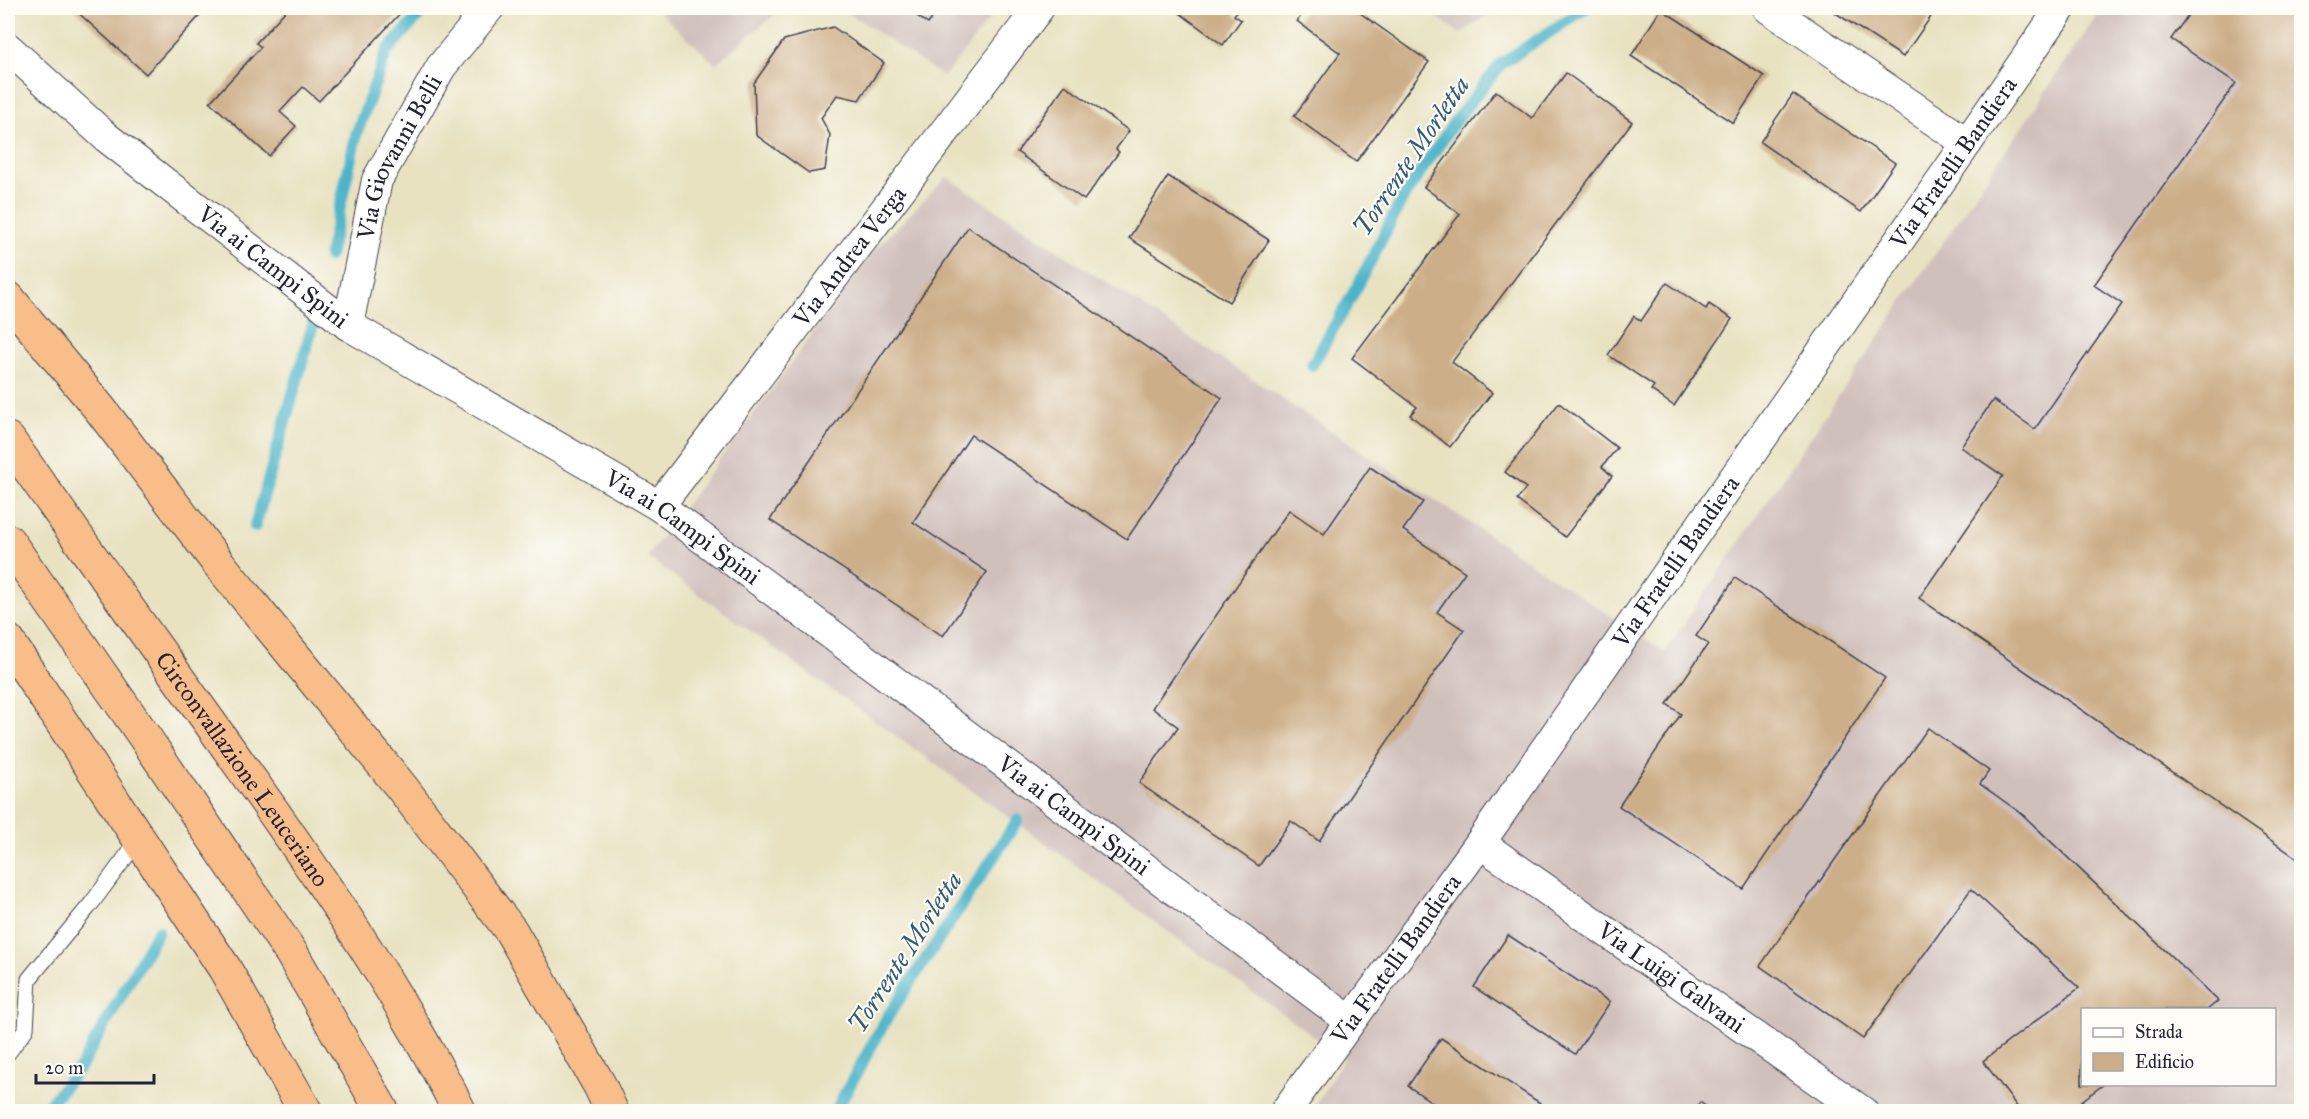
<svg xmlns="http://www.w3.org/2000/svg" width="2309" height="1119" viewBox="0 0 2309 1119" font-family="'IM FELL Great Primer',serif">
	<rect width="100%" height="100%" fill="#fdfcf7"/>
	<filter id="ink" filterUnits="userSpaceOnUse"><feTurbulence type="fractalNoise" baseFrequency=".0167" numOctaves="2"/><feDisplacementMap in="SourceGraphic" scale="12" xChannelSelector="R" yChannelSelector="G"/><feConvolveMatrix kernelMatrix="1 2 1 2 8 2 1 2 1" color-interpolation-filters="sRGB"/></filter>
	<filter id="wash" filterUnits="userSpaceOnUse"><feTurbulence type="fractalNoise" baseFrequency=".008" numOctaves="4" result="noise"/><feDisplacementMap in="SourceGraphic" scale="24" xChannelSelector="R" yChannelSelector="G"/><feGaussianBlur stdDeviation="1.35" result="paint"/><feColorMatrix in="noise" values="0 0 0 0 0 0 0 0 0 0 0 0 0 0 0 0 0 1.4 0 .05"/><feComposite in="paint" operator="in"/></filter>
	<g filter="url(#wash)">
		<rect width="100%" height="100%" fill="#e8e2c1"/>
		<!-- industrial -->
		<g fill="#d0c0bc" fill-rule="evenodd">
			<path d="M655 8H783L715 64Z"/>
			<path d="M841 8H998L944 77Z"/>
			<path d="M1424 8H1499L1460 34Z"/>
			<path d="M2102 8H2301V1111H1312L1344 1058 647 557 877 247 947 177 1665 652ZM2082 1010H2274V1084H2082Z"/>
		</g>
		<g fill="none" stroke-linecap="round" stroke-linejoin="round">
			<!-- stream -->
			<g stroke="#4bb4c9" stroke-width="12">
				<path d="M329 256 356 135 387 51 426 8"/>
				<path d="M1312 365 1357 287 1403 198 1453 124 1501 64 1586 8"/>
				<path d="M255 526 314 321"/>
				<path d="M43 1112 81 1066 158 931"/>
				<path d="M835 1112 888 1016 1018 820"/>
			</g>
		</g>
		<g id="blocks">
			<!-- building -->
			<g fill="#ccae88">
				<path d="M73 8H207L146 74Z"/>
				<path d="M288 8H405L319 101 303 87 280 112 296 126 269 156 210 102 261 47 256 43Z"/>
				<path d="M906 8H939L928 24Z"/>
				<path d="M1173 8H1240L1234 15 1241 20 1223 45Z"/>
				<path d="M1307 8H1353L1429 62 1356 162 1294 116 1340 53 1297 21Z"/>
				<path d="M1828 8H1937L1903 57Z"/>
				<path d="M2193 8H2301V861L1919 598 2003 476 1961 447 1993 400 2035 429 2122 304 2094 285 2236 83 2171 39Z"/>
				<path d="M1661 9 1764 76 1733 123 1631 56Z"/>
				<path d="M833 27 884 63 859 100 837 95 821 118 830 135 825 170 809 173 756 135 754 83 784 40Z"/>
				<path d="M1566 73 1632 122 1452 362 1492 393 1450 447 1410 415 1417 407 1352 358 1460 214 1424 187 1496 91 1532 118Z"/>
				<path d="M1065 85 1129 131 1116 149 1119 152 1084 200 1017 152Z"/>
				<path d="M1793 94 1895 163 1861 212 1760 142Z"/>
				<path d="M1168 176 1269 240 1229 302 1129 238Z"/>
				<path d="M968 227 1222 398 1127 539 971 435 913 522 987 572 943 636 770 520Z"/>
				<path d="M1667 283 1706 309 1709 304 1732 319 1674 406 1651 390 1654 386 1608 355 1634 316 1641 321Z"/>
				<path d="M1559 403 1617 448 1602 467 1612 476 1565 537 1517 500 1526 488 1505 472Z"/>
				<path d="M1370 467 1423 502 1403 530 1465 572 1437 612 1464 630 1319 841 1291 821 1259 866 1139 783 1178 727 1152 708 1289 510 1324 534Z"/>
				<path d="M1735 578 1885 678 1743 889 1619 806 1681 714 1667 704 1708 644 1696 636Z"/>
				<path d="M1928 728 1989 771 1980 784 2022 814 2218 1001 2207 1010H2082V1084H2104L2067 1112H2021L1983 1061 2079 988 1971 889 1863 1039 1760 966Z"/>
				<path d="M1508 935 1610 1002 1575 1054 1474 987Z"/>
				<path d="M1441 1038 1540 1103 1534 1112H1447L1408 1086Z"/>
				<path d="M1700 1102 1713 1112H1694Z"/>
			</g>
		</g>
	</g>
	<g filter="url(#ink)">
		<use href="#blocks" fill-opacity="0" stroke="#403f4f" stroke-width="1.5"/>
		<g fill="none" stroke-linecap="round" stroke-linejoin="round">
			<!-- lane casing -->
			<g stroke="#403f4f" stroke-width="17">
				<path id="lane" d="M8 1053 26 1029 29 979 91 904 131 850 132 834"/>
			</g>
			<!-- street casing -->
			<g stroke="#403f4f" stroke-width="32">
				<g id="street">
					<path d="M1768 8 1967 143"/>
					<path id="s1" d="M8 48 106 137 348 325 659 506 1349 1020"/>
					<path id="s2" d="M348 325 377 180 441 67 489 8"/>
					<path id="s3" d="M659 506 1039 8"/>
					<path id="s4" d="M1480 843 1863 1112"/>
					<path id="s5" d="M1285 1112 1480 843 2061 8"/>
				</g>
			</g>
			<!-- highway casing -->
			<g stroke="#403f4f" stroke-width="35">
				<g id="highway">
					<path d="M8 298 100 409 219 564 403 789 511 931 600 1086 612 1112"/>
					<path id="s6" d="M8 439C79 540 151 641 223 741 308 860 394 981 460 1112"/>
					<path d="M8 541 142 733 292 954 383 1112"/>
					<path d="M8 641 225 969 306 1112"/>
				</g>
			</g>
			<!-- lane -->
			<use href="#lane" stroke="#fff" stroke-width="15"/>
			<!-- street -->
			<use href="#street" stroke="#fff" stroke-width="30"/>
			<!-- highway -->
			<use href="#highway" stroke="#f8bd89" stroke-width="33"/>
		</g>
	</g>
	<g text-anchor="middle" stroke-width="4.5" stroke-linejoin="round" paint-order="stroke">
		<!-- street labels -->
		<g font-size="24" fill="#22223b" stroke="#fdfcf7">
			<text dy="8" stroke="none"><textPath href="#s2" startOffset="177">Via Giovanni Belli</textPath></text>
			<text dy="8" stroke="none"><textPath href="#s5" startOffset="1161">Via Fratelli Bandiera</textPath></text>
			<text dy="8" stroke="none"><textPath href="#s3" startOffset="314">Via Andrea Verga</textPath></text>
			<text dy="8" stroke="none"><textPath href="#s1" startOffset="344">Via ai Campi Spini</textPath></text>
			<text dy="8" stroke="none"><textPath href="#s1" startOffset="830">Via ai Campi Spini</textPath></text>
			<text dy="8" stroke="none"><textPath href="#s5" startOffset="675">Via Fratelli Bandiera</textPath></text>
			<text dy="8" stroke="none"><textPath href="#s6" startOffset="405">Circonvallazione Leuceriano</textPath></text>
			<text dy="8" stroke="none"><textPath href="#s1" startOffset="1316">Via ai Campi Spini</textPath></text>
			<text dy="8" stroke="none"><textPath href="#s5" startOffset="189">Via Fratelli Bandiera</textPath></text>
			<text dy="8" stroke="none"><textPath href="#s4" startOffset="234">Via Luigi Galvani</textPath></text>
		</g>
		<!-- water labels -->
		<g font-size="26" font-style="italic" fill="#325c74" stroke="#fdfcf7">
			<text transform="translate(1411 156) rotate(-56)" y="9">Torrente Morletta</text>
			<text transform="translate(905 952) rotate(-57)" y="9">Torrente Morletta</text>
		</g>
	</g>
	<!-- margin -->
	<rect width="2309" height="1119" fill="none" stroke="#fdfcf7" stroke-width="30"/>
	<!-- legend -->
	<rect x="2081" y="1008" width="195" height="78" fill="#fdfcf7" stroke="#a5a5ac" stroke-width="1.5"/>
	<rect x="2093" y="1028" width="30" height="9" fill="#ffffff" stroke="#a5a5ac" stroke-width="1.5"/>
	<text x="2135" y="1038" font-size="18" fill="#22223b">Strada</text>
	<rect x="2093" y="1053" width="30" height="18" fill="#ccae88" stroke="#a5a5ac" stroke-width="1.5"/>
	<text x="2135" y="1068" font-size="18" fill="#22223b">Edificio</text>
	<!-- scale -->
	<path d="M36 1074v9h118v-9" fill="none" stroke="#22223b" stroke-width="3"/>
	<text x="45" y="1074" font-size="18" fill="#22223b" stroke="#fdfcf7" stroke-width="4.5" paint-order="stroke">20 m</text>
</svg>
